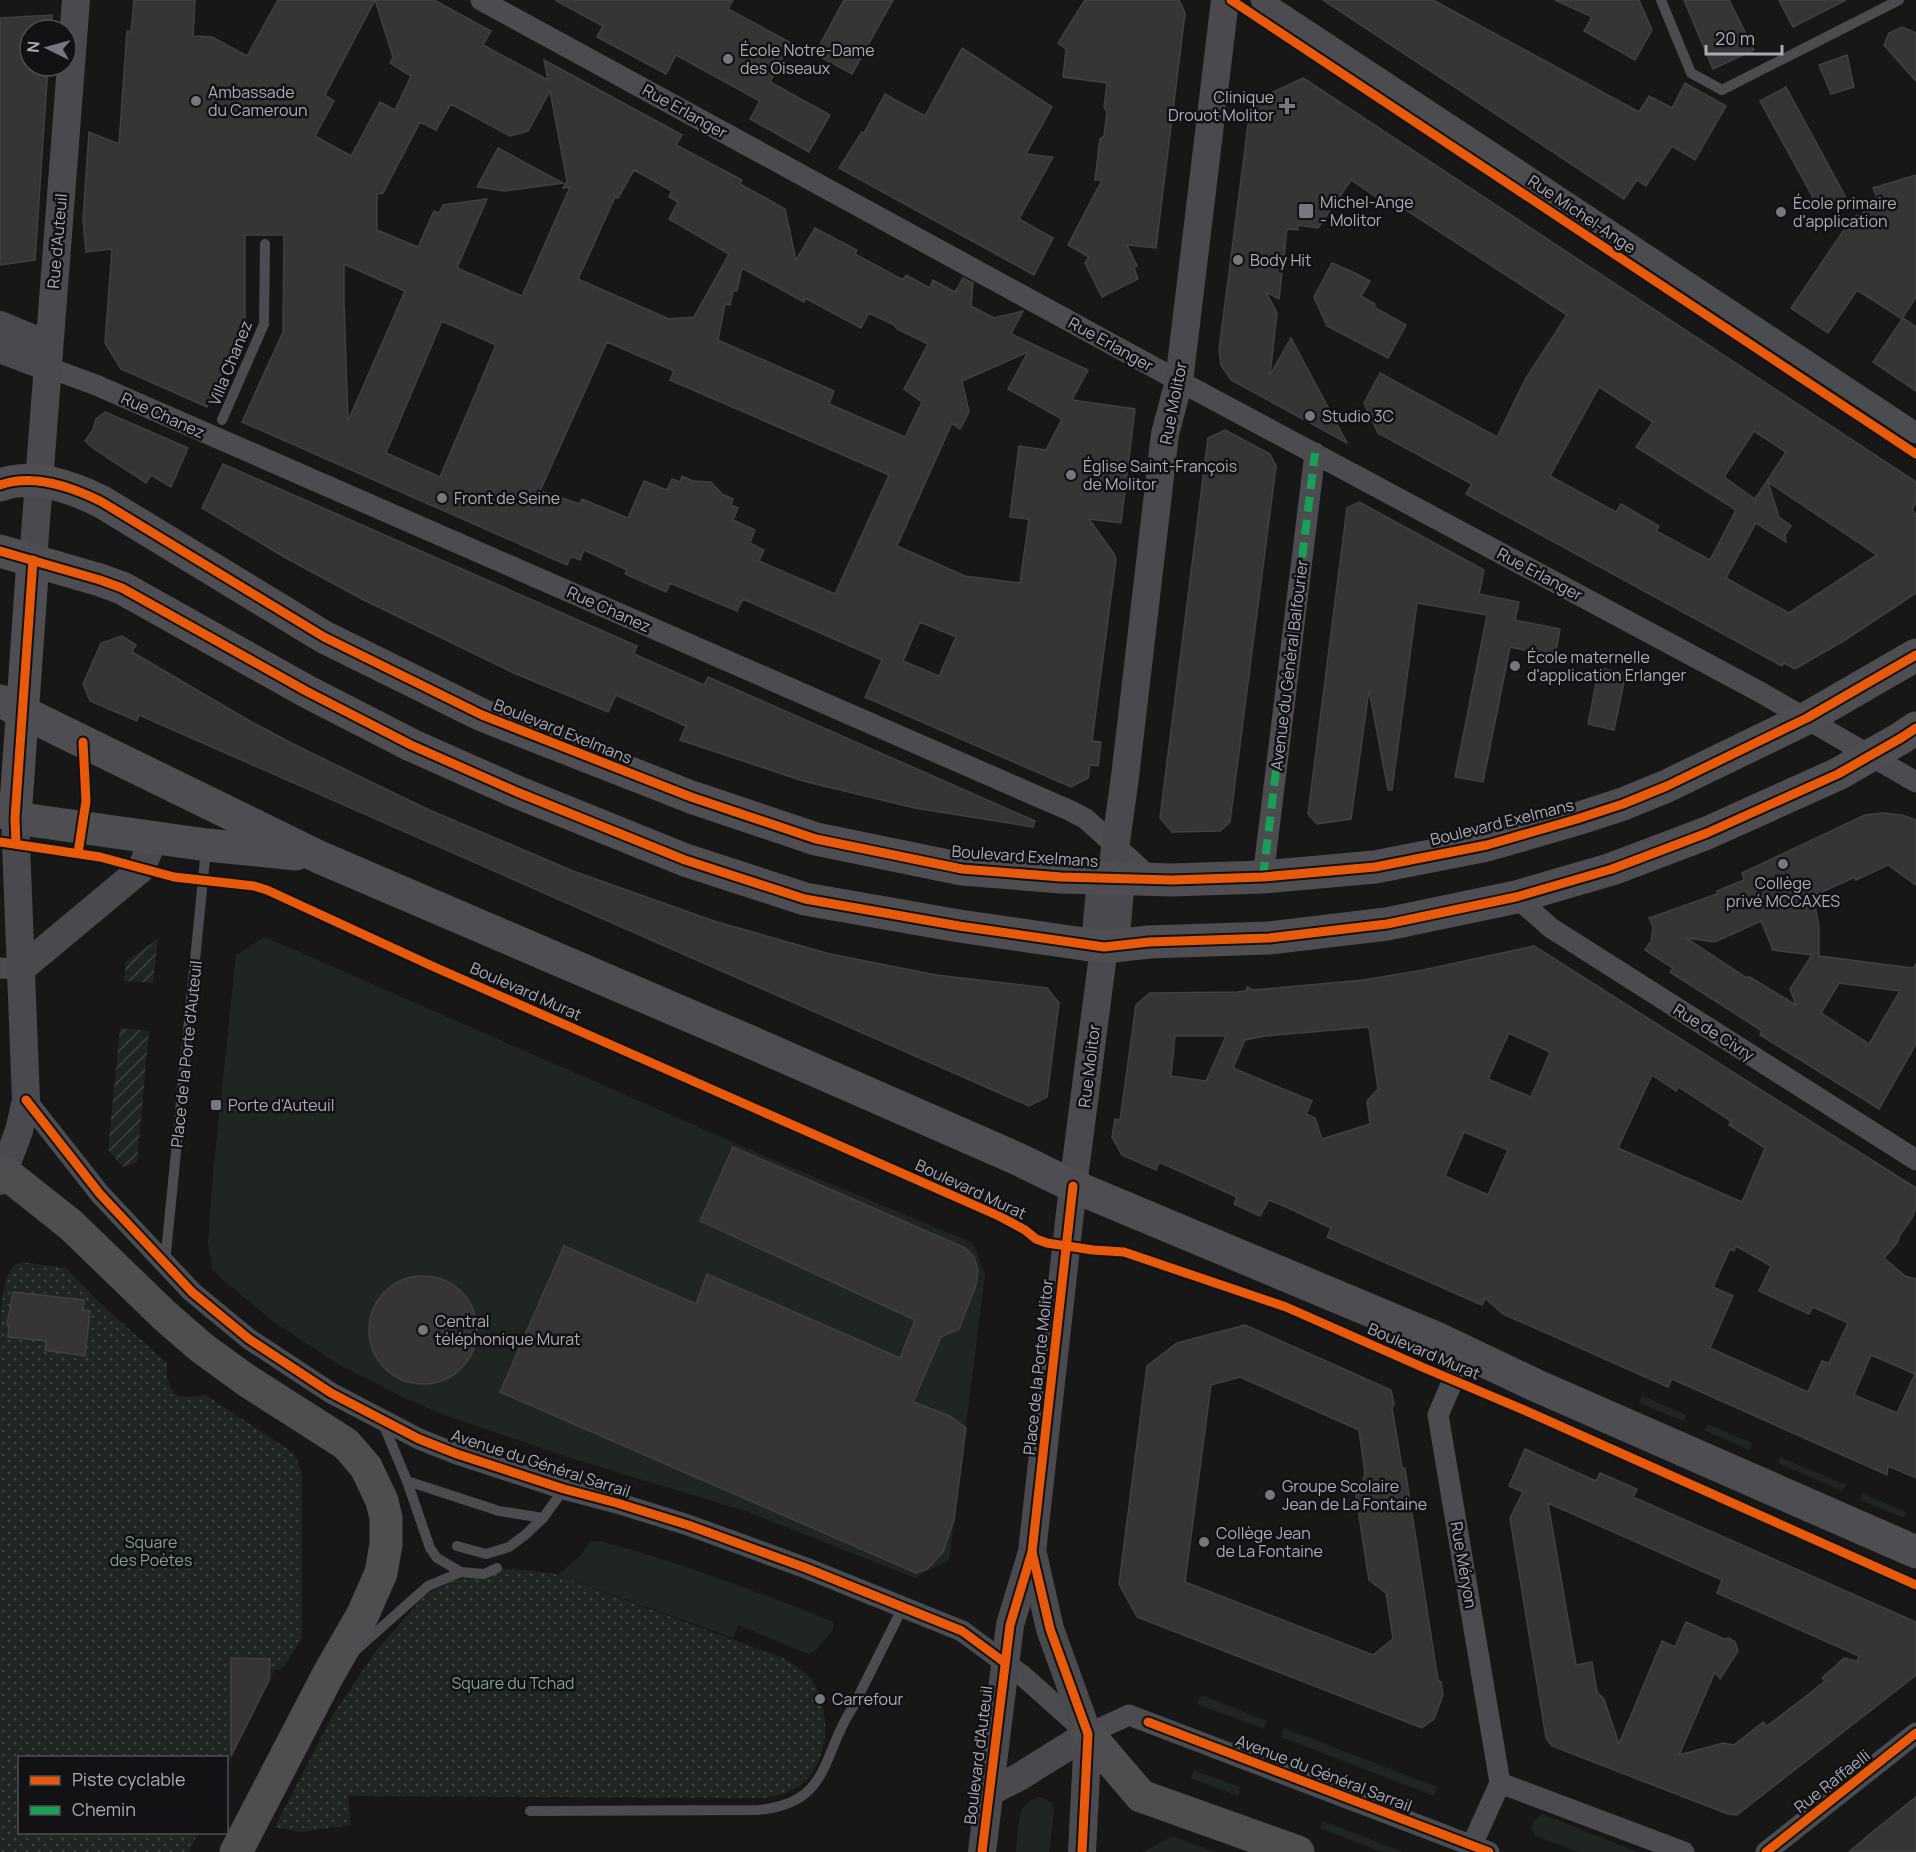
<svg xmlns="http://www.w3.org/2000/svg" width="1916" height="1852" viewBox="0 0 1916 1852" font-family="Manrope,sans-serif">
	<defs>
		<pattern id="park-dots" width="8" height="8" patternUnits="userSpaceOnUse" patternTransform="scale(1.5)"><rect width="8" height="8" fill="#1f2621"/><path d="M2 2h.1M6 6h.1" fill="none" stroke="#3d433f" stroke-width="1.8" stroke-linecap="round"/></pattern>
		<pattern id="garden-furrows" width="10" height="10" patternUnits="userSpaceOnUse" patternTransform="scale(1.5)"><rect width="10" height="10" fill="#1f2621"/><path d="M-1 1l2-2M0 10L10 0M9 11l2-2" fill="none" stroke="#3d433f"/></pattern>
	</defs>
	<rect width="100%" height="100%" fill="#171717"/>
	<!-- grass -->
	<g fill="#1f2621">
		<path d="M265 937 776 1161 973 1243 985 1274 949 1560 915 1578 748 1512 564 1456 447 1416 405 1398 336 1363 274 1322 221 1278 212 1268 208 1242 213 1174 236 955Z"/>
		<path d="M1642 1396 1686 1415 1683 1421 1639 1403Z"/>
		<path d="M1708 1424 1752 1443 1750 1450 1705 1431Z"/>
		<path d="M1780 1457 1846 1485 1842 1491 1778 1463Z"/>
		<path d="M1862 1493 1906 1512 1904 1518 1860 1500Z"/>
		<path d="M600 1541C678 1562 754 1590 829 1620L833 1622V1630L817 1649 808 1654 738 1625 733 1638 558 1575 580 1556 590 1542Z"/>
		<path d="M1201 1695 1267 1721 1264 1729 1197 1704Z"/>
		<path d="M1284 1728 1437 1787 1434 1796 1281 1737Z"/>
		<path d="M1194 1770 1240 1787 1238 1796 1191 1778Z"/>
		<path d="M1042 1797 1052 1803 1054 1812 1049 1852H1016C1019 1829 1014 1800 1042 1797Z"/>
		<path d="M1542 1814 1637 1852H1578L1536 1836 1531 1829 1534 1821Z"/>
		<path d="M1323 1821 1403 1852H1382L1320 1828Z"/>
		<path d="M1173 1836 1214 1852H1143Z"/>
	</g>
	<!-- park -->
	<g fill="url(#park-dots)">
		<path d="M22 1262 66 1268 100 1303 167 1363C165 1390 176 1403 204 1394L294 1453 302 1473V1630L300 1635 303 1637 281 1670H275L227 1766 226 1758H20V1832L198 1833 189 1852H0V1331C2 1312 0 1267 22 1262Z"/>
		<path d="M497 1568 552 1573 783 1658C792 1664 806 1671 812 1680 834 1716 830 1774 788 1792 781 1795 773 1796 766 1798L348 1796 351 1825 300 1832 275 1827 332 1716 378 1648 425 1596 449 1582Z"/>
	</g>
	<!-- garden -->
	<g fill="url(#garden-furrows)">
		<path d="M158 939 153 983 124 981 126 961Z"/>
		<path d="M120 1028 149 1031 137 1162 123 1167 108 1150Z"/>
	</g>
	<!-- building -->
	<g fill="#353536" stroke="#404043" stroke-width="1.5" fill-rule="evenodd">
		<path d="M134 0H195L193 36 212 37 247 56 278 0H375L325 95 334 101 315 136 351 156 380 102 395 110 411 76 390 63 393 57 375 0H434L491 31 483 45 548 80 544 60 671 129 682 135 676 145 742 180 740 184 785 209 796 260 815 228 857 250 855 254 903 280 906 275 930 288 933 280 955 292 963 278 973 283 971 306 994 318 1023 311 1011 334 1088 370 1072 400 1135 409 1121 523 1089 519 1114 554 1116 559 1092 741 1101 742 1098 766 1090 765 1088 778 1071 787 865 697 882 660 743 599 737 611 670 583 666 592 625 574 627 570 584 550 580 560 571 556 567 565 242 422 283 332 284 235H245V320L207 407 121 369 105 343 112 249 86 252 83 219 89 132 119 144 127 31 131 32ZM550 91 567 181 563 188 570 187 522 296 457 268 487 199 443 205 439 213 434 211 418 247 377 230V194L383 193 420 122 436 130 451 104 510 136 528 131ZM634 170 672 191 669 197 678 202 669 219 729 254 694 317 669 319 578 279 615 197 618 198ZM344 264 405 291 348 421 344 303ZM742 268 804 302 805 298 861 328 869 313 894 325 897 329 928 344 904 389 922 402 905 437 829 404 834 391 718 340 725 304 730 305 733 291H737ZM442 321 496 345 440 477 386 453ZM607 342 674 371 670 380 889 475 835 594 759 561 764 550 750 543 755 530 733 520 738 508 731 505 733 499 722 494 711 482 693 481 682 476 680 482 672 479 667 490 644 481 628 518 582 499 580 504 540 491ZM1028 352 1008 389 1062 419 1046 450 1019 446 1010 517 1029 519 1020 583 965 576 897 546 952 423 960 429 969 412 962 381ZM920 622 956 637 939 676 903 661Z"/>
		<path d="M555 0H733L728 9 791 43 770 82 830 115 809 152 750 119 760 101 676 55 666 74 597 37 603 26Z"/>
		<path d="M844 0H893L852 74 815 54Z"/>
		<path d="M1085 0H1179L1185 13 1156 248 1127 245 1137 266 1134 268 1138 279 1102 297 1085 263 1089 257 1068 245 1102 180H1095L1100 139 1104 136 1107 112 1104 107 1107 83 1063 77 1066 49 1058 43Z"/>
		<path d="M1323 0H1433L1639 112 1649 96 1672 108 1685 83 1726 106 1695 160 1672 146 1646 186 1637 180 1624 199Z"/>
		<path d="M1555 0H1639L1652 30 1635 60 1584 31 1592 17Z"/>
		<path d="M1684 0H1729L1754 50 1713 69Z"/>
		<path d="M1779 0H1846L1793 27Z"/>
		<path d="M52 15 51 30H30V66H48L35 260 0 265V18Z"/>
		<path d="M1902 27 1916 33V81L1884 45 1889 33Z"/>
		<path d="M962 48 1052 107 1026 154 1053 157 1019 219 1053 238 1034 275 839 168 862 132 864 133 885 94 925 116Z"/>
		<path d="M1847 55 1854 87 1831 94 1819 65Z"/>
		<path d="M1303 78 1916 482V502L1912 510 1916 514V593L1845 640 1795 669 1784 663 1782 666 1466 494 1472 484 1378 433 1364 403 1380 373 1497 437 1526 378 1567 315 1394 202 1391 207 1351 180 1318 228 1298 225V230L1287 229 1279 299 1266 292 1277 313 1270 375 1291 338 1347 443 1231 380 1221 365 1219 350 1251 102ZM1599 387 1653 422 1636 447 1736 510 1710 560 1656 531 1659 526 1621 504 1616 512 1550 476ZM1754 431 1786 452 1755 499 1724 477ZM1768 482 1877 555 1789 613 1726 578 1756 523 1786 542 1785 535 1791 526 1779 517Z"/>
		<path d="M1786 87 1845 196 1822 208 1817 200 1815 201 1760 101Z"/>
		<path d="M498 148 563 183 505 191 477 187Z"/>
		<path d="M1916 175V297L1902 319 1857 290 1828 333 1791 308 1852 218 1880 204 1873 188Z"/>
		<path d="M1332 263 1355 273 1370 281 1361 296 1375 304 1374 307 1406 325 1388 358 1327 326 1314 297Z"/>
		<path d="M1903 318 1916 327V391L1873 362Z"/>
		<path d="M105 412 188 448 171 487 151 475 146 483 93 448 85 441 93 430 96 419Z"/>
		<path d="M1225 430 1270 454 1276 466 1230 822 1220 831 1172 832 1160 818 1208 438Z"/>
		<path d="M223 464 637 646 634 654 704 685 708 677 1035 821 1033 827 915 808 803 781 680 740 686 726 616 695 608 712 514 673 364 600 286 558 202 508Z"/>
		<path d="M1359 502 1484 570 1479 594 1519 602 1515 620 1560 629 1555 656 1510 647 1483 782 1455 777 1487 615 1417 603 1392 790H1388L1369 690 1351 819 1317 824 1308 814 1347 508Z"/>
		<path d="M122 636 136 645 132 652 248 720 295 745 427 809 573 871 714 921 830 954 936 975 1047 988 1059 1003 1047 1097 1029 1106 139 715 137 721 90 701 83 684 101 643Z"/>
		<path d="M1599 668 1626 673 1614 730 1588 724Z"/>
		<path d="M1882 813 1902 815 1916 820V885L1888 865 1856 880 1855 877 1813 896 1819 926V956L1913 968 1916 964V1044L1879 1109 1760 1035 1762 1031 1670 972 1673 968 1645 950 1651 941 1653 927 1649 918 1717 894V891L1744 880 1742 873 1865 815ZM1761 921 1773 950 1812 955 1790 989 1796 1005 1750 977H1745L1686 938 1715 942ZM1839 983 1900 991 1869 1044 1821 1013Z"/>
		<path d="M1534 946 1916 1188V1208L1912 1218 1900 1235 1897 1243 1884 1258 1905 1276 1916 1279V1478L1888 1466 1887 1475 1672 1379 1668 1387 1503 1314 1485 1298 1482 1305 1327 1237 1331 1228 1284 1206 1269 1200 1260 1216 1234 1204 1237 1197 1159 1162 1156 1170 1122 1155 1112 1137 1115 1119 1120 1120 1136 1005 1150 993 1237 992 1246 991 1247 987 1254 990 1363 980 1423 970ZM1369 1027 1378 1089 1367 1101 1370 1124 1322 1139 1315 1118 1306 1114 1312 1101 1233 1068 1245 1040 1265 1036ZM1509 1033 1550 1052 1531 1097 1488 1079ZM1175 1036H1226L1206 1081 1171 1076ZM1652 1075 1676 1091 1679 1087 1731 1121 1729 1125 1765 1148 1742 1202 1618 1148ZM1464 1132 1508 1150 1488 1195 1445 1176ZM1736 1246 1771 1266 1759 1291 1809 1314 1813 1307 1848 1323 1829 1363 1822 1361 1808 1392 1710 1348 1733 1296 1713 1287 1730 1249 1734 1251ZM1871 1355 1915 1374 1897 1413 1854 1395Z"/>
		<path d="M733 1147 965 1248 974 1257 978 1270 976 1285 959 1329 941 1337 913 1402 950 1416 966 1428 954 1520 943 1552 927 1569 916 1573 500 1392 564 1246 696 1304 707 1274 900 1358 915 1320 700 1221Z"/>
		<circle cx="423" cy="1330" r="54"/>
		<path d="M13 1292 84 1300 83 1310 90 1311 85 1356 45 1350 46 1341 8 1337 9 1325H7Z"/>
		<path d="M1245 1325 1391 1390 1394 1404 1392 1408 1402 1467 1405 1469 1438 1680 1441 1682 1443 1695 1434 1719 1422 1728 1137 1617 1119 1584 1147 1366 1177 1343ZM1240 1377 1359 1430 1365 1474 1356 1496 1369 1580 1386 1593 1393 1639 1373 1655 1185 1582 1211 1385Z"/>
		<path d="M1525 1449 1596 1481 1600 1473 1637 1489 1633 1497 1916 1622V1675L1737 1815 1728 1814 1552 1746 1546 1738 1510 1518 1523 1492 1509 1486ZM1548 1503 1722 1580 1717 1593 1859 1656 1857 1661 1844 1658 1822 1678 1825 1681 1805 1697 1767 1726 1763 1722 1734 1745 1723 1743 1679 1755 1715 1672 1720 1679 1738 1651 1735 1642 1729 1638 1724 1639 1686 1622 1675 1647 1662 1641 1619 1744 1604 1699 1597 1692 1592 1662 1576 1665Z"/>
		<path d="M231 1658 270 1659 269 1680 231 1756Z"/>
		<path d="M1916 1797V1852H1849L1870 1834Z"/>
	</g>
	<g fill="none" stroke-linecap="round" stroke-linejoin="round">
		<!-- lane -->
		<g stroke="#4b4c50" stroke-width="10">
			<path d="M1661 0 1691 73 1722 90 1899 0"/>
			<path d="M222 420 264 324 265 244"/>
			<path d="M165 1263 206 849"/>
			<path d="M382 1421 407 1481 430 1548 437 1558 461 1572 484 1574 497 1568"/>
			<path d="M407 1481 499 1511 543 1518"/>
			<path d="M457 1546 486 1554 509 1547 525 1535 543 1518 564 1489"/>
			<path d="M356 1650 428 1586 461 1572"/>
			<path d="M530 1811 758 1810C832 1803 821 1754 853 1707L903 1607"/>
		</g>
		<!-- street -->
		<g stroke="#4b4c50" stroke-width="21">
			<path d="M481 0 1179 381 1760 692 1916 782"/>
			<path d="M1261 0 1916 433"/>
			<path d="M47 367 96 385 1071 811 1086 819 1153 880"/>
			<path d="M1263 877 1315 453"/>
			<path d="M1516 897 1551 928 1916 1160"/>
			<path d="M0 968 21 969"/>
			<path d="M26 1100 100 1194 192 1292 249 1339 331 1393 419 1439 457 1454 564 1489 617 1503 688 1525 806 1568 962 1631 1023 1676 1088 1734 1129 1715 1489 1852"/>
			<path d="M1465 1352 1438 1415 1500 1783"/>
			<path d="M1500 1783 1684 1852"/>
			<path d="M1472 1845 1500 1783"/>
			<path d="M1766 1852 1916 1733"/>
		</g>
		<!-- secondary -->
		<g stroke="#4a4a4e" stroke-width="28">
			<path d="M0 325 48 345"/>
			<path d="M0 349 47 367"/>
			<path d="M33 560 76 0"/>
			<path d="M1104 947 1116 936 1120 890 1111 878"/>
			<path d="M21 969 141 869 154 838"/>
			<path d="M0 1181 19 1131 26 1100 15 818"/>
			<path d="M1033 1554 1050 1629 1088 1734 1082 1852"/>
			<path d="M989 1792 1019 1777 1088 1734"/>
			<path d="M982 1852 1010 1625 1032 1552 1073 1186 1104 947 1096 933 1100 889 1111 878 1125 777 1165 434 1179 381 1185 332 1225 0"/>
		</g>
		<!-- primary -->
		<g stroke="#4e4e52" stroke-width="33">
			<path d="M0 485C34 473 72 487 102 502L324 637 482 715 691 797 816 839 962 869 1061 877 1172 880 1263 877 1375 867 1487 845 1577 819 1623 804 1667 786 1807 718 1916 655"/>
			<path d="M0 551 100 580 122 588 306 691 411 745 517 792 685 860 805 899 959 926 1104 947 1149 942 1269 938 1387 924 1516 897 1612 869 1707 833 1838 774 1901 738 1916 728"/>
			<path d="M0 701 319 857 746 1040 1020 1160 1073 1186 1436 1338 1535 1385 1916 1552"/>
			<path d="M0 809 15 818 207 845 296 854"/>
			<path d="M15 818 33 560"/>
		</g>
		<!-- highway -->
		<g stroke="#4e4e51" stroke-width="33">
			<path d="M4 1172 71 1225 165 1316 202 1348 246 1380 346 1444 366 1467 382 1501 386 1518V1544L381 1573 363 1614 328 1675 236 1852"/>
			<path d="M1088 1734 1141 1796 1298 1852"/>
		</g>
		<!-- quiet -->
		<path stroke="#1a9f57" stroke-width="8" stroke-dasharray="15 8" stroke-linecap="butt" d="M1263 877 1315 453"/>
		<!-- cycleway casing -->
		<g stroke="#121113" stroke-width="13">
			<g id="cycleway">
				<path d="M1231 0 1916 454"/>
				<path d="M0 485C34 473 72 487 102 502L324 637 482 715 691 797 816 839 962 869 1061 877 1172 880 1263 877 1375 867 1487 845 1577 819 1623 804 1667 786 1807 718 1916 655"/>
				<path d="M0 551 100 580 122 588 306 691 411 745 517 792 685 860 805 899 959 926 1104 947 1149 942 1269 938 1387 924 1516 897 1612 869 1707 833 1838 774 1901 738 1916 728"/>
				<path d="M0 842 100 857 174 877 254 886 267 890 432 966 999 1216 1025 1230 1036 1239 1047 1243 1093 1250 1124 1252 1286 1307 1422 1367 1524 1410 1916 1585"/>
				<path d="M16 844 15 818 33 560"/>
				<path d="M78 853 86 801 83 742"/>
				<path d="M26 1100 100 1194 192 1292 249 1339 331 1393 419 1439 457 1454 564 1489 617 1503 688 1525 806 1568 962 1631 1004 1662"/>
				<path d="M1032 1552 1050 1629 1088 1734 1082 1852"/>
				<path d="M1148 1722 1489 1852"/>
				<path d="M982 1852 1010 1625 1032 1552 1073 1186"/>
				<path d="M1766 1852 1916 1733"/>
			</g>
		</g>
		<!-- cycleway -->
		<use href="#cycleway" stroke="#e8590c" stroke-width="9"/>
	</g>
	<!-- markers -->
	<g fill="#76777f" stroke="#121113" stroke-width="2">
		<circle cx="728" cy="59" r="6"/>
		<circle cx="196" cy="101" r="6"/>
		<path d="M1284 97h6v6h6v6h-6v6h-6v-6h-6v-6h6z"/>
		<rect x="1298" y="203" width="16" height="16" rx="3"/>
		<circle cx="1781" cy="212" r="6"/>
		<circle cx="1238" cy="260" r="6"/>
		<circle cx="1310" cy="416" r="6"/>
		<circle cx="1071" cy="475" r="6"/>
		<circle cx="442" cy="498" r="6"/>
		<circle cx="1515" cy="666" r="6"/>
		<circle cx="1783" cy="864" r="6"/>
		<rect x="210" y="1099" width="12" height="12" rx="3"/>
		<circle cx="423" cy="1330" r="6"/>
		<circle cx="1270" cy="1495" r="6"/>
		<circle cx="1204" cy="1542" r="6"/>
		<circle cx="820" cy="1699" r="6"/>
	</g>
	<g text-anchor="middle" stroke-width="5" stroke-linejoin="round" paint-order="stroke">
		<!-- poi labels -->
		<g font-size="16" fill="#a9abb7" stroke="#121113" text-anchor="start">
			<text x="740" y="56">École Notre-Dame<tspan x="740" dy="18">des Oiseaux</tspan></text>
			<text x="208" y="98">Ambassade<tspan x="208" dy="18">du Cameroun</tspan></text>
			<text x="1274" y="103" text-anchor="end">Clinique<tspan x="1274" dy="18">Drouot Molitor</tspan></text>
			<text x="1320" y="208">Michel-Ange<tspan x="1320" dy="18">- Molitor</tspan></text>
			<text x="1793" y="209">École primaire<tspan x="1793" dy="18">d'application</tspan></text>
			<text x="1250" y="266">Body Hit</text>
			<text x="1322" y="422">Studio 3C</text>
			<text x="1083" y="472">Église Saint-François<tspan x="1083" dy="18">de Molitor</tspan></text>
			<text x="454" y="504">Front de Seine</text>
			<text x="1527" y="663">École maternelle<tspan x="1527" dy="18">d'application Erlanger</tspan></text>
			<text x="1783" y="889" text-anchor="middle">Collège<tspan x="1783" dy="18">privé MCCAXES</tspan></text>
			<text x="228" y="1111">Porte d'Auteuil</text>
			<text x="435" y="1327">Central<tspan x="435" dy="18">téléphonique Murat</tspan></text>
			<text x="1282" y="1492">Groupe Scolaire<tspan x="1282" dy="18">Jean de La Fontaine</tspan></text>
			<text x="1216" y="1539">Collège Jean<tspan x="1216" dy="18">de La Fontaine</tspan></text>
			<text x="832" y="1705">Carrefour</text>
		</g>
		<!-- street labels -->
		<g font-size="16" fill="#a9abb7" stroke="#121113">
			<text transform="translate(685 111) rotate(29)" y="6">Rue Erlanger</text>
			<text transform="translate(1582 214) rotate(34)" y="6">Rue Michel-Ange</text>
			<text transform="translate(57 241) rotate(-85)" y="6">Rue d'Auteuil</text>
			<text transform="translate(1111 344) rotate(29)" y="6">Rue Erlanger</text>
			<text transform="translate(230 363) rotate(-68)" y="6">Villa Chanez</text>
			<text transform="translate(1173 403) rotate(-79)" y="6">Rue Molitor</text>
			<text transform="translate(163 415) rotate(24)" y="6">Rue Chanez</text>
			<text transform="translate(1540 574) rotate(28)" y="6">Rue Erlanger</text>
			<text transform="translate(609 609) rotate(24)" y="6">Rue Chanez</text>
			<text transform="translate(1289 665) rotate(-83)" y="6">Avenue du Général Balfourier</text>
			<text transform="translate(563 731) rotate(22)" y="6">Boulevard Exelmans</text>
			<text transform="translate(1502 822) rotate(-14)" y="6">Boulevard Exelmans</text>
			<text transform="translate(1025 856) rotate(4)" y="6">Boulevard Exelmans</text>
			<text transform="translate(526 991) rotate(24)" y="6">Boulevard Murat</text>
			<text transform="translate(1714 1032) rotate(32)" y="6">Rue de Civry</text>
			<text transform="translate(186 1054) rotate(-84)" y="6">Place de la Porte d'Auteuil</text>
			<text transform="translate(1089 1066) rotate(-83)" y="6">Rue Molitor</text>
			<text transform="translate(971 1189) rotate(25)" y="6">Boulevard Murat</text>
			<text transform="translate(1424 1351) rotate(23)" y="6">Boulevard Murat</text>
			<text transform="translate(1038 1367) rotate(-84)" y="6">Place de la Porte Molitor</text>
			<text transform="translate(541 1463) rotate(18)" y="6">Avenue du Général Sarrail</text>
			<text transform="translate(1464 1565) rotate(80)" y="6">Rue Méryon</text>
			<text transform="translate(978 1755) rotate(-83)" y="6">Boulevard d'Auteuil</text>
			<text transform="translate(1324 1773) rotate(21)" y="6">Avenue du Général Sarrail</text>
			<text transform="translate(1832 1781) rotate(-38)" y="6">Rue Raffaelli</text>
		</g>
		<!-- park labels -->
		<g font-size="16" fill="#81a189" stroke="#121113">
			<text x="151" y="1548">Square<tspan x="151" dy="18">des Poètes</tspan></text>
			<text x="513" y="1689">Square du Tchad</text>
		</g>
	</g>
	<!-- legend -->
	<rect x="18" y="1756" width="210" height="78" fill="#121113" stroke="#4e4f55" stroke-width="1.5"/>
	<rect x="30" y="1776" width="30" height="9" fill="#e8590c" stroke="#4e4f55" stroke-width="1.5"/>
	<text x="72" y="1786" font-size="18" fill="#a9abb7">Piste cyclable</text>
	<rect x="30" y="1806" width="30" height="9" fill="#1a9f57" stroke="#4e4f55" stroke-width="1.5"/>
	<text x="72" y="1816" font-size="18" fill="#a9abb7">Chemin</text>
	<!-- north arrow -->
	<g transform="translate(48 48) rotate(275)"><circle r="28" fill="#121113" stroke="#4e4f55" stroke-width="1.5"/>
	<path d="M0-4.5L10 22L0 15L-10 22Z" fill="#76777f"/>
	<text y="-9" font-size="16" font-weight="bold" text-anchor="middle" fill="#a9abb7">N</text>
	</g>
	<!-- scale -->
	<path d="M1706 45v9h76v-9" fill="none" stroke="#a9abb7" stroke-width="3"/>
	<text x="1715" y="45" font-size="18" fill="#a9abb7" stroke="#121113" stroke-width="4.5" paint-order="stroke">20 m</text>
</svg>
